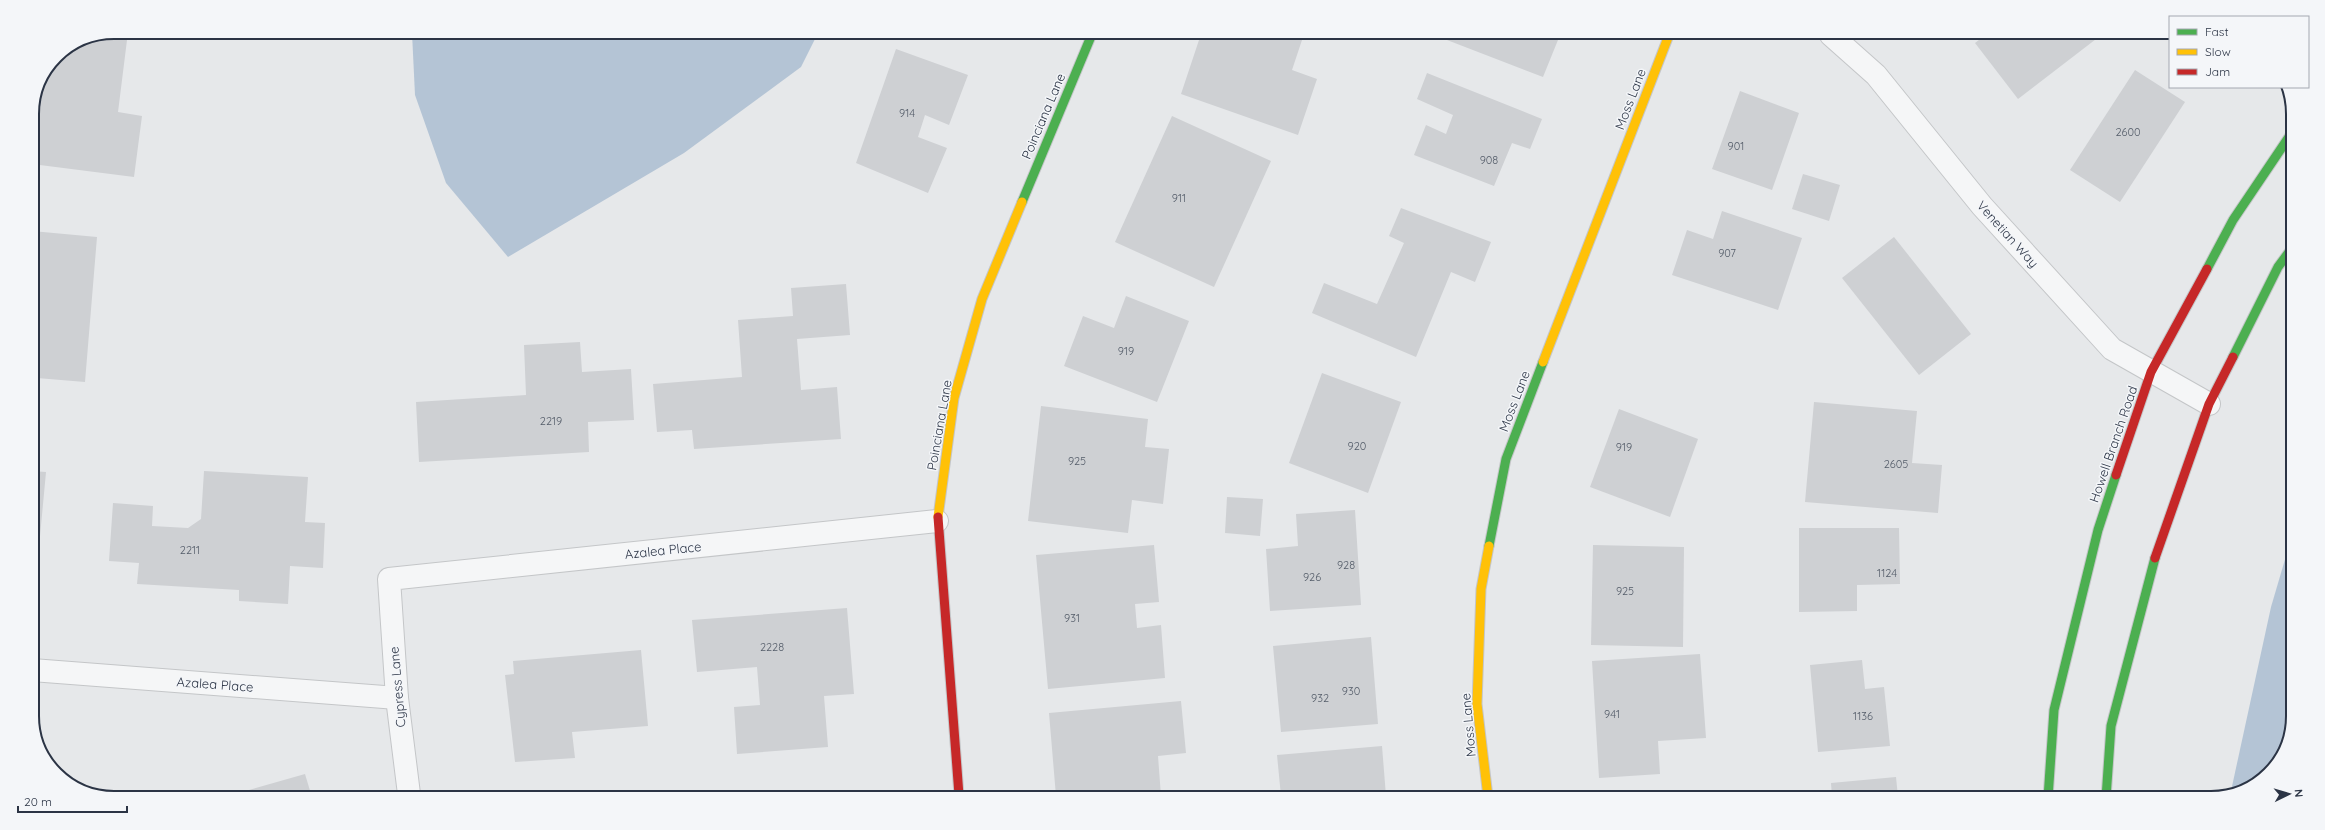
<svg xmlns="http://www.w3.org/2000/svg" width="2325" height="830" viewBox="0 0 2325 830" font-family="Quicksand,sans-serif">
	<rect width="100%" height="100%" fill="#e6e8ea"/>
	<!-- water -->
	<g fill="#b4c4d5">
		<path d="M412 33H818L801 67 684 153 508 257 446 183 415 95Z"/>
		<path d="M2290 552 2289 742 2261 781 2231 791 2271 607 2286 556Z"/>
	</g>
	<!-- building -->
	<g fill="#ced0d3">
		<path d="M114 32H128L118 112 142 116 134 177 32 164V109L40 78 56 56 83 38Z"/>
		<path d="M1201 34H1304L1292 70 1317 79 1298 135 1181 94Z"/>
		<path d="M1434 35H1560L1543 77Z"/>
		<path d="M1984 36H2100L2018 99 1975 43Z"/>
		<path d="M896 49 968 75 949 125 925 115 918 137 947 148 928 193 856 163Z"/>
		<path d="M2135 70 2185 102 2120 202 2070 170Z"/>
		<path d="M1427 73 1542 119 1530 149 1512 143 1494 186 1414 155 1426 125 1446 134 1453 115 1417 99Z"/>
		<path d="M1740 91 1799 113 1772 190 1712 169Z"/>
		<path d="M1172 116 1271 161 1214 287 1115 242Z"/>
		<path d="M1803 174 1840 185 1829 221 1792 209Z"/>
		<path d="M1401 208 1491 242 1475 282 1451 272 1416 357 1312 313 1324 283 1377 304 1404 243 1389 236Z"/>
		<path d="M1722 211 1802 238 1778 310 1672 275 1687 230 1713 239Z"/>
		<path d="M32 231 97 237 85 382 37 378 38 366H32Z"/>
		<path d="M1894 237 1971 334 1919 375 1842 278Z"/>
		<path d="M846 284 850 335 797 339 801 390 837 387 841 439 694 449 692 430 657 432 653 384 742 377 738 320 793 316 791 288Z"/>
		<path d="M1126 296 1189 321 1157 402 1064 366 1083 316 1114 328Z"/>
		<path d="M580 342 582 372 631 369 634 420 588 422 589 452 419 462 416 402 526 395 524 345Z"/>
		<path d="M1322 373 1401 402 1368 493 1289 463Z"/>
		<path d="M1814 402 1917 411 1912 463 1942 465 1938 513 1805 502Z"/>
		<path d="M1041 406 1148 419 1145 447 1169 449 1163 504 1132 500 1128 533 1028 521Z"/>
		<path d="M1619 409 1698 439 1670 517 1590 487Z"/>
		<path d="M32 471 46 472 39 547 32 546Z"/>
		<path d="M204 471 308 477 305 522 325 523 323 568 290 566 288 604 239 601V590L137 584 139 563 109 561 113 503 153 506 152 526 188 528 201 519Z"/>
		<path d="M1227 497 1263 499 1260 536 1225 533Z"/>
		<path d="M1355 510 1361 605 1270 611 1266 549 1298 546 1296 514Z"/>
		<path d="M1799 528H1899L1900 584 1857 585V611L1799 612Z"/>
		<path d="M1154 545 1159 602 1135 604 1137 628 1161 625 1165 678 1048 689 1036 555Z"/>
		<path d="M1593 545 1684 547 1683 647 1591 645Z"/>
		<path d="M847 608 854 694 824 696 828 747 737 754 734 707 760 705 757 667 697 672 692 620Z"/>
		<path d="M1371 637 1378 724 1281 732 1273 646Z"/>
		<path d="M641 650 648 726 572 732 575 758 515 762 505 675 514 674 513 661Z"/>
		<path d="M1700 654 1706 738 1658 741 1660 774 1599 778 1592 661Z"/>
		<path d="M1862 660 1865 689 1884 687 1890 746 1818 752 1810 665Z"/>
		<path d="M1181 701 1186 753 1158 756 1161 796H1056L1049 713Z"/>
		<path d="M1382 746 1386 796H1281L1277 755Z"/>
		<path d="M305 774 311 794H235Z"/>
		<path d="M1896 777 1898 797H1832L1831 783Z"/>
		<path d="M865 791 866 795H840L839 794Z"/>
	</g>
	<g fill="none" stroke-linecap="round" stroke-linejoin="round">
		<!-- street casing -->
		<g stroke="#c4c6c8" stroke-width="24">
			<g id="street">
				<path d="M1831 35 1876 75 1982 206 2112 349 2209 404"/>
				<path d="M32 670 397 698"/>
				<path d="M409 794 397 698 389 579 937 521"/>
			</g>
		</g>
		<!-- fast casing -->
		<g stroke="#c4c6c8" stroke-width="11">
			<g id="fast">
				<path d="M1022 202 1092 34"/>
				<path d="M2207 269 2233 220 2293 131"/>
				<path d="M2233 357 2278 267 2292 248"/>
				<path d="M1489 546 1506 459 1543 362"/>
				<path d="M2048 798 2054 710 2098 530 2116 475"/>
				<path d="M2106 798 2111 726 2155 558"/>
			</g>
		</g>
		<!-- slow casing -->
		<g stroke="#c4c6c8" stroke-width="11">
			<g id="slow">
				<path d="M1543 362 1669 35"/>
				<path d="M938 517 954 398 982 299 1022 202"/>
				<path d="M1488 797 1477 704 1481 589 1489 546"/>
			</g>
		</g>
		<!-- jam casing -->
		<g stroke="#c4c6c8" stroke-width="11">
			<g id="jam">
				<path d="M2116 475 2151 372 2207 269"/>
				<path d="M938 517 959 795"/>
				<path d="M2155 558 2209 404 2233 357"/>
			</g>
		</g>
		<!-- street -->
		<use href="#street" stroke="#f5f6f7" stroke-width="22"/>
		<!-- fast -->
		<use href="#fast" stroke="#4caf50" stroke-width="9"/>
		<!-- slow -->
		<use href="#slow" stroke="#ffc107" stroke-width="9"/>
		<!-- jam -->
		<use href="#jam" stroke="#c62828" stroke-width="9"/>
	</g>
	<g text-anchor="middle" stroke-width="3" stroke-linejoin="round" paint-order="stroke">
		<!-- number labels -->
		<g font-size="11" fill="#545c69">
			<text x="907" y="117">914</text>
			<text x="2128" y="136">2600</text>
			<text x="1736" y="150">901</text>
			<text x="1489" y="164">908</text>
			<text x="1179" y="202">911</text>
			<text x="1727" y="257">907</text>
			<text x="1126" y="355">919</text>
			<text x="551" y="425">2219</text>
			<text x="1357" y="450">920</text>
			<text x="1624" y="451">919</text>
			<text x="1077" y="465">925</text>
			<text x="1896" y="468">2605</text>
			<text x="190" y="554">2211</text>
			<text x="1346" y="569">928</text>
			<text x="1887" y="577">1124</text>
			<text x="1312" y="581">926</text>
			<text x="1625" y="595">925</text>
			<text x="1072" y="622">931</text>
			<text x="772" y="651">2228</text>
			<text x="1351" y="695">930</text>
			<text x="1320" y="702">932</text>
			<text x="1612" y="718">941</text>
			<text x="1863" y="720">1136</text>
		</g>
		<!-- street labels -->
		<g font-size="13" fill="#2b3445" stroke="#f4f6f9">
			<text transform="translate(1630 99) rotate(-69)" y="5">Moss Lane</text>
			<text transform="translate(1043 116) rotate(-67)" y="5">Poinciana Lane</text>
			<text transform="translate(2008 234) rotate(48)" y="5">Venetian Way</text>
			<text transform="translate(1514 401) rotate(-69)" y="5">Moss Lane</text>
			<text transform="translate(939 425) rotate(-80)" y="5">Poinciana Lane</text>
			<text transform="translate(2113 444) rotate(-71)" y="5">Howell Branch Road</text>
			<text transform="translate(663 550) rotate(-6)" y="5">Azalea Place</text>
			<text transform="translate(215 684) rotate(4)" y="5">Azalea Place</text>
			<text transform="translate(397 687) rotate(-95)" y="5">Cypress Lane</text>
			<text transform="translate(1468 725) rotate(-95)" y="5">Moss Lane</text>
		</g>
	</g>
	<!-- crop -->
	<path d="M0 0H2325V830H0ZM114 39H2211A75 75 0 0 1 2286 114V716A75 75 0 0 1 2211 791H114A75 75 0 0 1 39 716V114A75 75 0 0 1 114 39Z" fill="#f4f6f9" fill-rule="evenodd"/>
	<path fill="none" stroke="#2b3445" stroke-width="2" d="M114 39H2211A75 75 0 0 1 2286 114V716A75 75 0 0 1 2211 791H114A75 75 0 0 1 39 716V114A75 75 0 0 1 114 39Z"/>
	<!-- legend -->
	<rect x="2169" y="16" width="140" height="72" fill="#f4f6f9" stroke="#a4a8b1"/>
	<rect x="2177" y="29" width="20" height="6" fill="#4caf50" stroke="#a4a8b1"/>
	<text x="2205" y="36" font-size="12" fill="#2b3445">Fast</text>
	<rect x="2177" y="49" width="20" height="6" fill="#ffc107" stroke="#a4a8b1"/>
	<text x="2205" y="56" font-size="12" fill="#2b3445">Slow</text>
	<rect x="2177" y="69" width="20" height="6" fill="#c62828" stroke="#a4a8b1"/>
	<text x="2205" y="76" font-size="12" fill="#2b3445">Jam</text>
	<!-- north arrow -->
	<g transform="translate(2289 794) rotate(85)" stroke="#f4f6f9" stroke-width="3" paint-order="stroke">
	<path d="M0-3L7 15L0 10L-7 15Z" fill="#2b3445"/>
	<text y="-6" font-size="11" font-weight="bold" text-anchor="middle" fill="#2b3445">N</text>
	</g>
	<!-- scale -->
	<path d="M18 806v6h109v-6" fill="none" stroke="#2b3445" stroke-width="2"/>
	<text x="24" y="806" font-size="12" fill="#2b3445" stroke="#f4f6f9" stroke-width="3" paint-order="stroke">20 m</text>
</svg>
